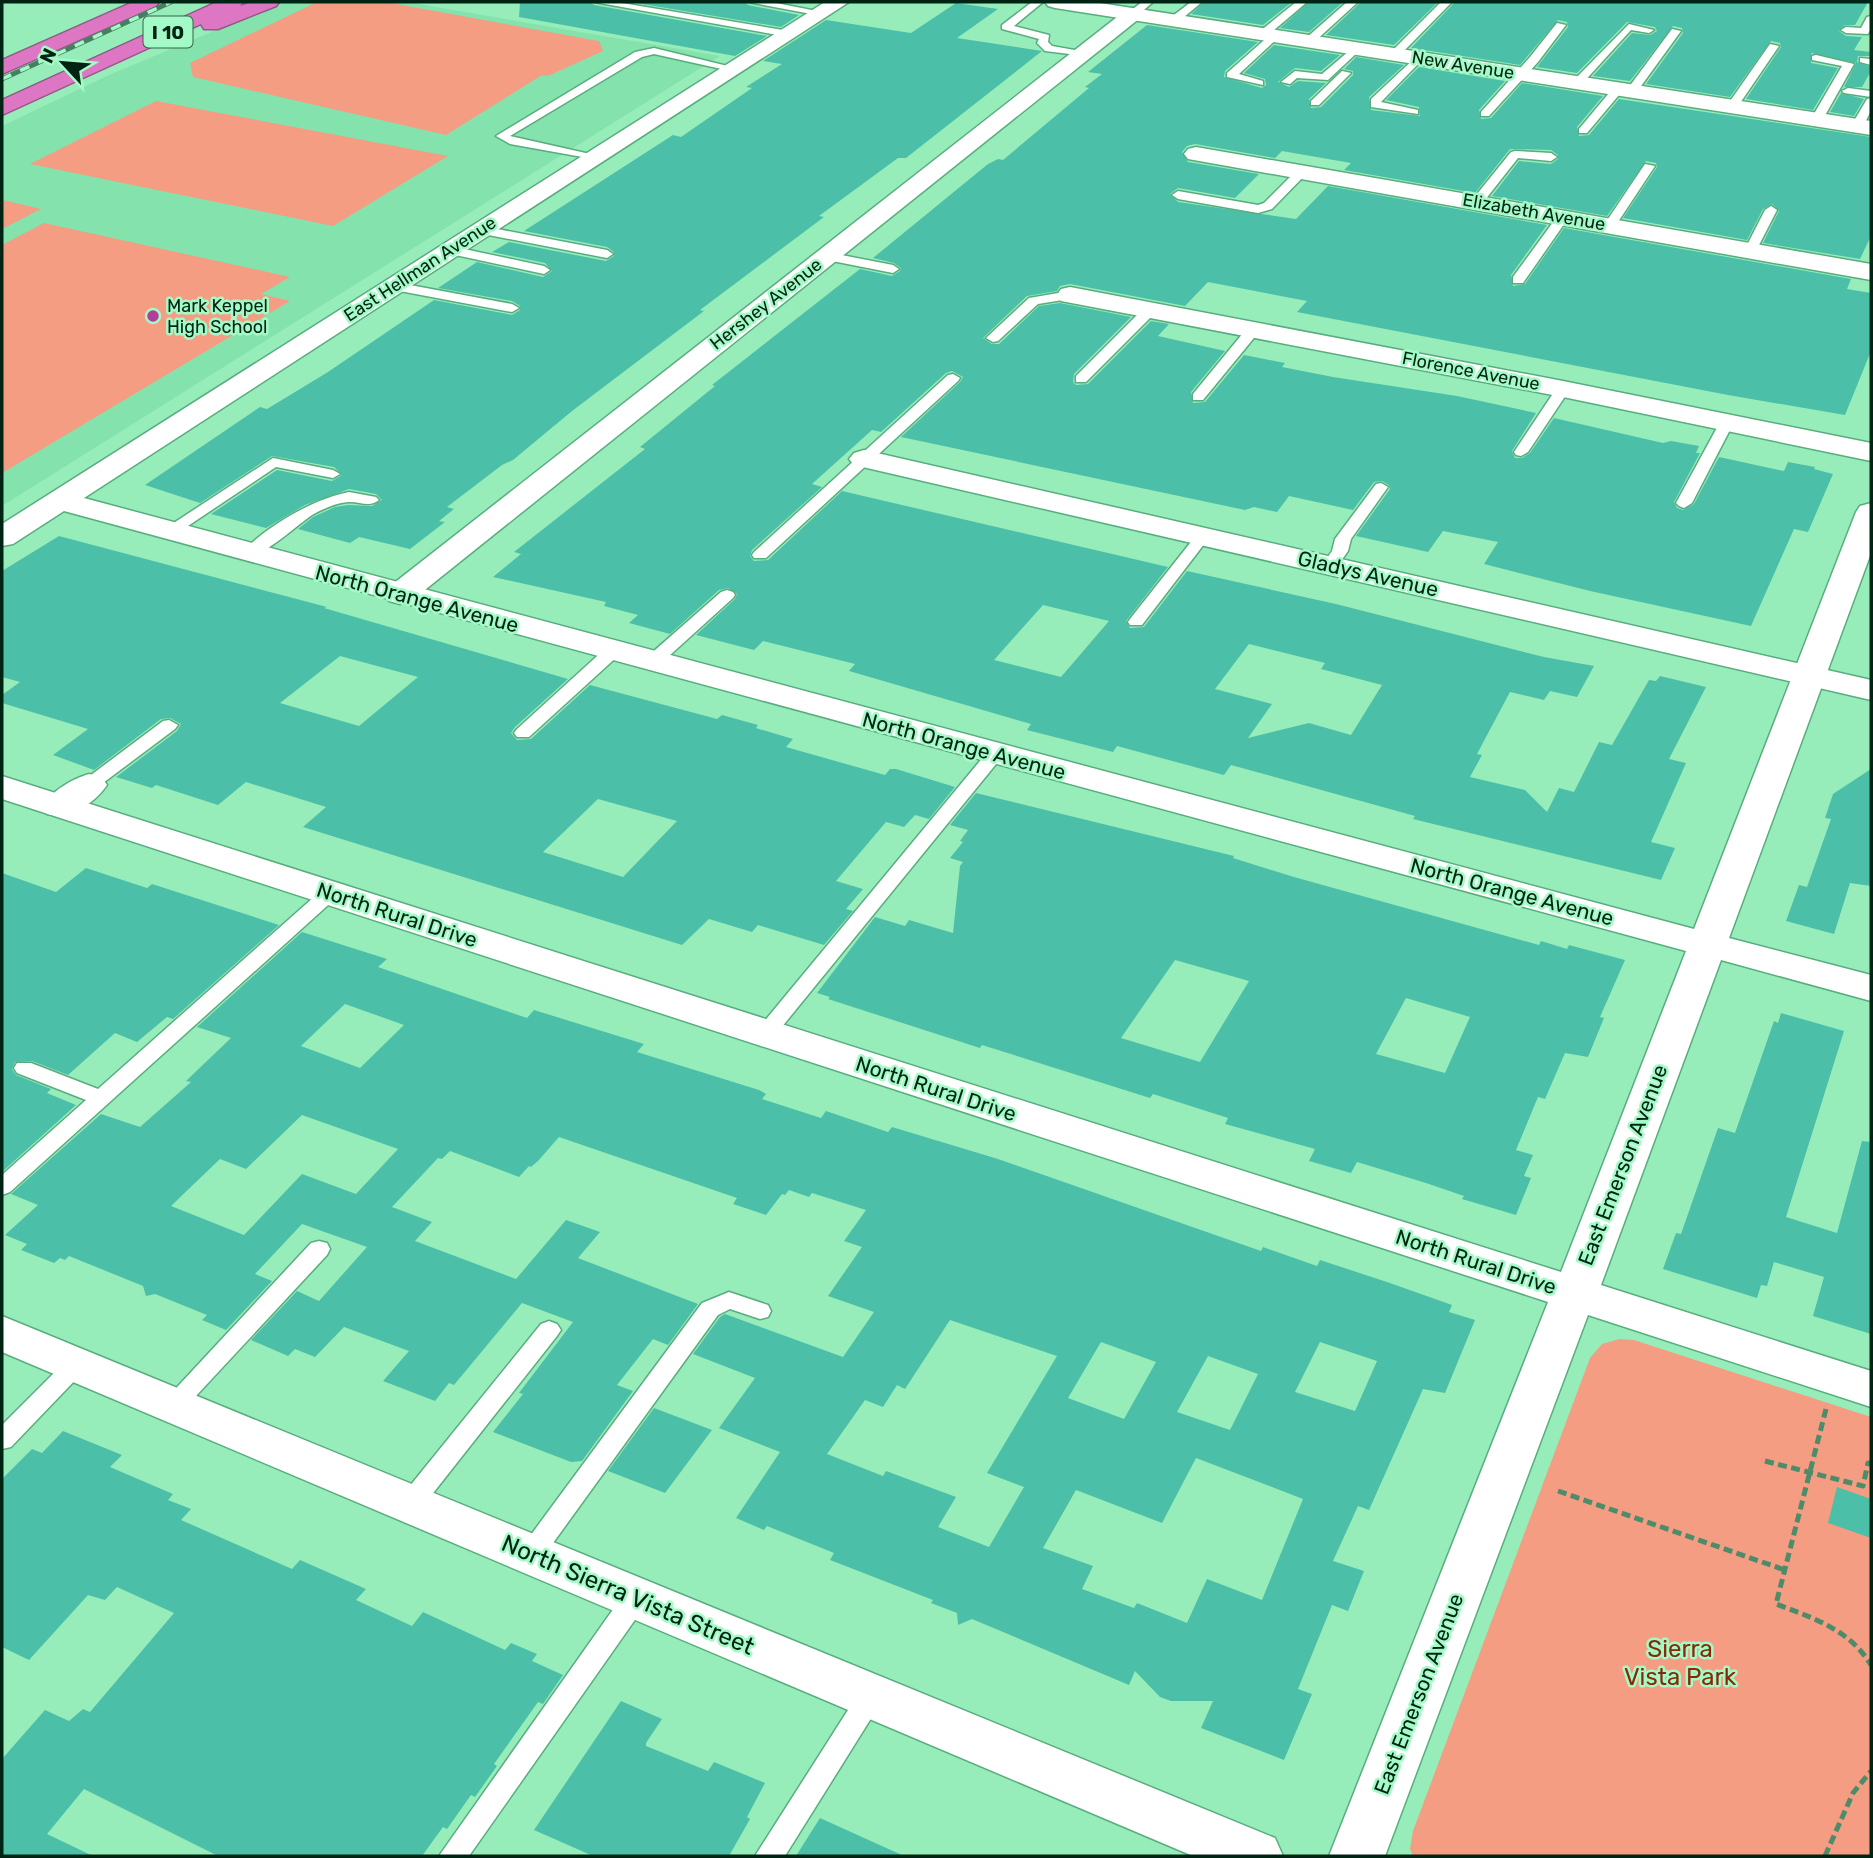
<svg xmlns="http://www.w3.org/2000/svg" width="1873" height="1858" viewBox="0 0 1873 1858" font-family="Rubik,sans-serif">
	<rect width="100%" height="100%" fill="#97edba"/>
	<!-- built -->
	<path fill="#84e2ac" d="M283 2H407L720 56 2 506V126L109 75Z"/>
	<!-- green -->
	<g fill="#f49d83">
		<path d="M317 2H385L599 41 603 51 548 76 542 75 446 135 193 77 190 63Z"/>
		<path d="M156 101 448 156 333 226 30 164Z"/>
		<path d="M2 200 41 209 2 229Z"/>
		<path d="M44 223 290 277 261 294 290 301 2 473V245Z"/>
		<path d="M1619 1339 1634 1340 1871 1417V1856H1413L1410 1849 1413 1831 1590 1358 1602 1344Z"/>
	</g>
	<!-- building -->
	<g fill="#4cbfa8" fill-rule="evenodd">
		<path d="M520 2H591L594 5 767 36 735 56 519 17Z"/>
		<path d="M630 2H745L748 5 799 15 781 27Z"/>
		<path d="M1204 2H1292L1263 25 1191 14Z"/>
		<path d="M1309 2H1343L1309 32 1280 28Z"/>
		<path d="M1361 2H1438L1394 45 1326 35Z"/>
		<path d="M1455 2H1868L1855 25H1845L1839 31 1846 36 1862 37 1854 50 1871 52V56H1858L1857 62 1871 67V71L1862 87H1844L1856 63 1811 53V63L1838 68 1813 110 1746 99 1781 47 1780 43 1771 41 1730 97 1646 84 1683 33 1682 28 1673 26 1630 81 1593 76 1632 33 1650 35 1657 31 1655 27 1627 22 1577 73 1537 67 1568 27 1567 22 1558 20 1520 65 1411 48Z"/>
		<path d="M956 3 998 9 957 38 1042 51 906 158H898L819 216 824 217 700 310 704 311 572 411 513 460 502 465 447 507 454 509 439 521 445 522 410 549 359 537 350 543 298 529 313 517 335 507 348 505 372 506 382 500 376 494 349 489 305 505 266 528 211 514 277 470 332 481 342 475 334 467 272 456 200 503 145 485 260 407 267 409 328 372 434 300 512 315 520 310V306L512 301 438 288 477 262 543 277 552 271 545 263 492 252 509 242 606 261 614 256V252L607 247 524 231 673 135 681 137 752 88 746 87 782 64 763 61 826 20 911 33Z"/>
		<path d="M1147 25 1258 42 1225 71 1224 77 1262 88 1266 85 1265 79 1244 73 1274 45 1340 55 1321 71 1295 68 1278 82 1289 87 1298 81 1326 83 1309 99 1311 108 1321 107 1353 75V71L1344 69 1356 57 1404 65 1369 97 1371 110 1420 116 1419 107 1386 100 1419 67 1505 81 1479 110 1481 119 1491 118 1522 83 1603 96 1577 127 1579 136 1589 135 1619 99 1871 137V236L1860 259 1763 243 1779 211 1772 204 1763 209 1747 240 1623 218 1657 167 1656 163 1646 161 1607 216 1492 196 1519 161 1551 164 1558 159V155L1551 150 1510 149 1475 193 1344 170 1351 163 1282 151 1275 158 1195 144 1187 146 1182 152 1188 162 1259 174 1235 198 1178 188 1170 194 1178 202 1296 219 1328 186 1547 225 1511 275 1513 286 1525 284 1564 228 1851 279 1847 289 1871 293V351L1845 415 1728 395 1297 312 1307 301 1208 282 1185 306 1070 284 1060 286 1057 291 1027 296 983 338 992 344H999L1039 306 1060 303 1131 317 1074 374 1073 382 1076 385 1088 384 1151 321 1169 324 1158 336 1225 351 1191 392 1193 403 1205 402 1244 355 1285 363 1282 367 1333 377 1457 396 1536 413 1512 451 1515 458H1522L1530 453 1554 418 1663 443 1671 441 1699 446 1696 453H1700L1674 502 1677 508 1683 510 1694 504 1719 457 1784 471 1788 462 1815 467 1814 469 1833 474 1808 532 1794 529 1751 626 1590 591 1484 564 1498 542 1443 531 1428 552 1356 536 1390 489 1389 485 1382 481 1374 482 1353 510 1289 496 1277 512 1254 507 1245 510 901 437 960 382 963 377 952 371 946 373 881 432 872 430 812 484 822 487 752 550 750 556 754 561 768 560 842 491 1168 567 1126 621 1130 628 1144 627 1187 571 1336 604 1544 657 1594 666 1577 697 1550 691 1544 700 1510 692 1477 754 1482 755 1470 777 1525 790 1547 812 1559 788 1574 792 1599 742 1612 745 1649 680 1656 681 1660 676 1706 687 1669 759 1686 763 1651 842 1675 848 1661 880 1413 819 1415 816 1231 765 1224 775 1117 746 1113 752 1027 730 1031 724 849 671 855 664 763 641 754 650 696 635 735 599 737 594 728 588 719 590 670 634 629 623 638 615 604 606 606 602 493 577 521 554 514 552 645 449 640 447 715 386 712 385 860 269 892 276 900 271 901 268 894 263 873 258 988 164 998 159 1003 160 1089 88 1085 87 1102 74 1088 72ZM1043 605 1109 621 1061 677 994 660ZM1249 644 1325 663 1321 669 1382 685 1351 735 1309 723 1248 738 1272 704 1215 689Z"/>
		<path d="M1841 93 1864 99 1854 116 1830 112Z"/>
		<path d="M59 536 327 607 324 608 568 679 515 727 511 733 517 740 531 739 590 685 717 719 722 715 758 725 756 728 793 739 786 747 885 775 890 769H896L955 787 929 819 915 815 904 827 886 822 836 881 863 889 846 909 853 911 824 945 758 925 752 932 709 919 682 945 303 827 326 807 246 782 218 805 156 785 152 788 116 777 177 731 181 724 170 718 161 719 94 770 53 755 88 729 2 703V695L20 682 2 677V571ZM340 656 418 677 359 726 280 703ZM598 799 677 821 623 877 543 852Z"/>
		<path d="M1871 769V886L1850 883 1834 934 1786 921 1799 885 1807 887 1831 819 1825 818 1833 794Z"/>
		<path d="M976 793 1234 856 1233 858 1294 877 1539 945 1541 941 1567 949 1569 945 1625 960 1600 1017 1604 1018 1588 1057 1565 1053 1545 1099 1538 1097 1516 1150 1533 1155 1524 1176 1531 1178 1516 1215 1462 1199 1464 1196 1426 1183 1357 1162 1351 1173 1309 1161 1315 1149 1225 1124 1228 1118 1153 1094 1150 1098 982 1045 980 1048 828 999 830 997 817 993 875 917 905 926 909 920 953 933 960 866 963 862 950 858 963 842 960 841 968 830 950 825ZM1175 960 1249 981 1200 1062 1121 1038ZM1406 998 1470 1017 1445 1073 1376 1054Z"/>
		<path d="M86 868 147 888 152 884 279 925 173 1019 167 1017 137 1042 115 1033 68 1075 32 1061 15 1062 12 1069 16 1075 51 1089 47 1093 76 1105 2 1172V873L56 892Z"/>
		<path d="M302 932 387 959 378 967 527 1018 534 1010 644 1044 637 1052 759 1090 766 1094 762 1099 821 1118 826 1111 888 1132 892 1127 998 1159 1261 1251 1263 1247 1317 1266 1320 1260 1390 1283 1452 1305 1449 1312 1475 1320 1445 1393 1423 1389 1369 1510 1358 1506 1333 1561 1364 1571 1348 1611 1332 1605 1298 1689 1312 1694 1284 1760 1201 1728 1213 1701H1171L1160 1697 1135 1671 1129 1685 972 1619 958 1625 957 1613 931 1603 933 1600 830 1560 834 1553 767 1526 764 1530 736 1518 780 1452 719 1428 755 1378 693 1354 720 1317 725 1314 843 1357 874 1312 828 1296 862 1247 844 1241 866 1210 812 1193 809 1197 789 1190 785 1195 782 1194 766 1215 733 1204 737 1198 559 1137 538 1161 531 1167 529 1166 519 1177 450 1151 442 1159 438 1158 392 1207 432 1222 415 1241 516 1279 566 1220 600 1232 578 1258 698 1304 668 1345 653 1339 617 1385 633 1391 582 1461 571 1462 493 1432 523 1394 519 1393 573 1322 522 1303 454 1385 449 1383 435 1401 383 1381 409 1351 344 1327 315 1357 295 1349 288 1356 251 1340 297 1291 319 1301 367 1247 302 1224 255 1274 272 1281 226 1330 202 1320 207 1315 155 1294 146 1296 143 1286 69 1256 65 1260 60 1258 54 1263 21 1250 27 1244 5 1235 38 1205 11 1194 101 1114 140 1127 191 1082 186 1081 231 1038 197 1027ZM345 1004 404 1025 360 1068 301 1046ZM302 1115 398 1149 356 1194 302 1174 244 1235 171 1206 220 1159 246 1169ZM950 1320 1057 1356 987 1473 1024 1487 989 1547 938 1527 956 1497 886 1471 883 1476 827 1454 865 1400 883 1407 897 1385 905 1389ZM1101 1342 1156 1362 1124 1419 1068 1398ZM1320 1342 1377 1361 1355 1411 1295 1392ZM1208 1356 1258 1374 1230 1430 1177 1412ZM1196 1458 1303 1499 1262 1600 1207 1579 1187 1623 1137 1603 1134 1608 1082 1589 1093 1566 1043 1548 1076 1490 1162 1523Z"/>
		<path d="M1781 1013 1844 1031 1786 1217 1837 1233 1862 1141 1871 1142V1334L1813 1316 1824 1277 1774 1262 1767 1286 1761 1285 1757 1298 1663 1269 1676 1233 1681 1234 1718 1128 1735 1133 1774 1021 1778 1023Z"/>
		<path d="M654 1408 712 1430 665 1493 608 1471Z"/>
		<path d="M63 1431 122 1455 110 1467 173 1494 168 1500 191 1509 181 1520 292 1569 300 1560 366 1589 356 1600 412 1626 423 1612 505 1650 511 1643 537 1654 532 1661 563 1675 543 1704 538 1702 494 1764 497 1766 475 1797 471 1795 447 1829 443 1827 422 1856H218L84 1789 47 1834 93 1856H2V1759L45 1710 69 1721 83 1709 90 1712 174 1613 117 1587 105 1600 88 1595 29 1660 2 1647V1479L32 1449 42 1453Z"/>
		<path d="M1837 1487 1871 1499V1538L1828 1523Z"/>
		<path d="M621 1701 662 1719 646 1743V1746L708 1771 714 1762 765 1783 747 1817 750 1819 729 1856H593L534 1830Z"/>
		<path d="M820 1818 904 1856H796Z"/>
	</g>
	<g fill="none" stroke-linecap="round" stroke-linejoin="round">
		<!-- service casing -->
		<g stroke="#58ad7e" stroke-width="3">
			<g id="service">
				<path d="M594 2H616L789 31 794 34 789 37Z"/>
				<path d="M748 2H771L827 13 822 16Z"/>
				<path d="M1032 2H1043L1014 26 1049 35 1048 42 1052 46 1086 52V56L1045 51 1037 43 1039 39 1002 29V25Z"/>
				<path d="M1142 2H1153L1137 16H1129V12Z"/>
				<path d="M1191 2H1202L1178 22H1170V18Z"/>
				<path d="M1296 2H1307L1267 36H1259V32Z"/>
				<path d="M1347 2H1358L1313 43H1305V39Z"/>
				<path d="M1441 2H1452L1399 56H1391V52Z"/>
				<path d="M1871 16V28L1868 34 1846 33 1841 30 1846 27 1861 28 1867 17Z"/>
				<path d="M1557 23 1566 25 1538 62 1489 116H1481V112L1530 57Z"/>
				<path d="M1629 24 1654 30 1649 33 1631 30 1581 85H1573V81Z"/>
				<path d="M1672 29 1681 31 1636 93H1628L1626 91Z"/>
				<path d="M1271 34 1280 36 1239 74 1263 81V85L1227 77V73Z"/>
				<path d="M1770 44 1779 46 1736 109H1728L1726 107Z"/>
				<path d="M1356 45 1361 48 1360 50 1328 80 1297 78 1290 84 1281 82 1295 71 1322 74Z"/>
				<path d="M654 48 740 69 735 72 654 54 642 57 510 136 599 156V160L510 144 496 136 635 52Z"/>
				<path d="M1418 55 1422 56V60L1381 102 1418 110V114L1371 107V99Z"/>
				<path d="M1816 55 1854 64 1823 119 1817 122 1811 119 1842 66 1812 60V56Z"/>
				<path d="M1860 58 1871 59V65L1860 62Z"/>
				<path d="M1342 71 1351 73 1319 105H1311V101Z"/>
				<path d="M1614 87 1624 89 1587 133H1579V129Z"/>
				<path d="M1848 88 1871 91V97L1844 93 1842 91Z"/>
				<path d="M1871 98V111L1863 126 1853 128 1851 126 1867 99Z"/>
				<path d="M1515 151 1551 153 1557 157 1551 161 1518 158 1481 205H1473V199L1511 152Z"/>
				<path d="M1645 164 1655 166 1614 228H1606L1604 225Z"/>
				<path d="M1298 169 1308 172 1272 209 1258 213 1178 199 1172 195 1178 191 1258 205 1264 203Z"/>
				<path d="M1771 206 1777 210 1756 251 1750 255 1746 254 1744 251 1765 210Z"/>
				<path d="M1563 213 1569 217 1523 283H1513V277L1559 214Z"/>
				<path d="M482 226 607 250 613 254 607 258 478 233V227Z"/>
				<path d="M450 246 544 266 550 270 544 274 446 253 444 250Z"/>
				<path d="M826 252 893 265 899 269 893 273 822 259 820 256Z"/>
				<path d="M394 282 512 304 519 308 512 312 389 289V283Z"/>
				<path d="M1070 291 1075 292V298L1038 304 998 341 993 342 986 338 1029 298Z"/>
				<path d="M1150 306 1155 307V313L1086 382H1076V376L1145 307Z"/>
				<path d="M1253 326 1260 330 1258 333 1203 400H1193V394L1248 327Z"/>
				<path d="M953 374 960 378 958 381 766 558H754L752 555 754 552 948 375Z"/>
				<path d="M1563 385 1570 389 1528 452 1521 456 1516 455 1514 452 1558 386Z"/>
				<path d="M1726 420 1733 424 1692 503 1684 508 1679 506 1676 503 1719 424Z"/>
				<path d="M273 458 333 470 340 474 333 478 276 467 176 534H166L163 531 166 528Z"/>
				<path d="M1381 483 1388 487 1351 539 1348 551 1336 568H1324L1322 565 1332 551 1335 539 1376 484Z"/>
				<path d="M349 492 376 497 379 500C370 508 359 501 348 502 335 503 323 509 312 515 297 525 259 561 243 557L241 554C263 528 315 498 349 492Z"/>
				<path d="M1203 531 1211 536 1208 539 1142 625H1130L1128 622 1130 619 1198 533Z"/>
				<path d="M727 590 733 592 735 595 733 598 658 666H646L644 662 646 658 721 592Z"/>
				<path d="M613 646 619 647 621 651 619 655 529 737H517L514 733 517 729 607 647Z"/>
				<path d="M169 720 178 725 175 729 95 789H83L80 785 83 781 163 721Z"/>
				<path d="M995 749 1004 754 1001 758 772 1039H758L755 1034 758 1029 989 750Z"/>
				<path d="M330 887 337 889 339 893 337 897 10 1192 2 1195V1175L86 1100 17 1073 14 1068 17 1063H31L98 1089 323 889Z"/>
				<path d="M319 1241 327 1243 330 1249 327 1255 182 1411 174 1414 166 1411 162 1405 166 1399 311 1243Z"/>
				<path d="M729 1292 768 1305 771 1311 768 1317 760 1319 730 1309 718 1315 540 1561 531 1564 522 1561 518 1554 522 1547 702 1303Z"/>
				<path d="M549 1321 557 1324 561 1330 557 1336 419 1511 410 1514 401 1511 398 1504 401 1497 541 1324Z"/>
				<path d="M76 1356 84 1359 88 1365 84 1371 11 1447 2 1449V1425L68 1359Z"/>
				<path d="M635 1588 644 1591 648 1599 644 1607 469 1856H439L626 1591Z"/>
				<path d="M871 1685 880 1688 884 1696 880 1704 785 1856H755L862 1688Z"/>
			</g>
		</g>
		<!-- minor casing -->
		<g stroke="#58ad7e" stroke-width="3">
			<g id="minor">
				<path d="M1133 8 1140 10 1143 14 1140 18 411 601 400 604 389 601 384 594 389 587 1126 10Z"/>
				<path d="M1196 147 1871 264V280L1188 159 1184 154 1188 149Z"/>
				<path d="M1070 287 1563 381 1871 443V461L1563 397 1061 301 1057 295 1061 289Z"/>
				<path d="M864 450 1871 680V700L854 465 849 459 854 453Z"/>
				<path d="M89 774 102 777 107 785C94 804 70 819 47 814L42 806C52 791 72 779 89 774Z"/>
				<path d="M2 1316 1275 1838 1283 1856H1193L2 1352Z"/>
			</g>
		</g>
		<!-- tertiary casing -->
		<g stroke="#58ad7e" stroke-width="3">
			<path id="tertiary" d="M825 2H849L84 498 1694 929 1856 512 1860 506 1871 503V553L1729 938 1871 975V1001L1721 960 1601 1285 1871 1371V1407L1588 1315 1385 1856H1329L1548 1302 2 799V776L1561 1272 1686 951 64 511 13 544 2 546V524Z"/>
		</g>
		<!-- secondary casing -->
		<g stroke="#58ad7e" stroke-width="3">
			<path id="secondary" d="M1045 2H1093L1871 121V135L1055 8 1048 6Z"/>
		</g>
		<!-- motorway casing -->
		<g stroke="#905a85" stroke-width="3">
			<g id="motorway">
				<path d="M133 2H159L156 6 2 74V60Z"/>
				<path d="M217 2H243L240 6 252 2H279L276 6 218 29H204L201 24 2 115V100Z"/>
			</g>
		</g>
		<!-- path -->
		<g stroke="#4e8b69" stroke-width="5" stroke-dasharray="9 4.5" stroke-linecap="butt">
			<path d="M1826 1409 1776 1604C1813 1618 1849 1629 1871 1665"/>
			<path d="M1765 1461 1863 1486 1868 1463H1871"/>
			<path d="M1558 1491 1785 1570"/>
			<path d="M1825 1856 1853 1793 1871 1771"/>
		</g>
		<!-- service -->
		<use href="#service" fill="#fff" fill-rule="evenodd"/>
		<!-- minor -->
		<use href="#minor" fill="#fff" fill-rule="evenodd"/>
		<!-- tertiary -->
		<use href="#tertiary" fill="#fff" fill-rule="evenodd"/>
		<!-- secondary -->
		<use href="#secondary" fill="#fff" fill-rule="evenodd"/>
		<!-- motorway -->
		<use href="#motorway" fill="#dd77c3" fill-rule="evenodd"/>
		<!-- rail casing -->
		<g stroke="#457f5f" stroke-width="5">
			<path id="rail" d="M2 79 171 2"/>
		</g>
		<!-- rail -->
		<use href="#rail" stroke="#a4fac7" stroke-width="3.5" stroke-dasharray="10" stroke-linecap="butt"/>
	</g>
	<!-- markers -->
	<circle fill="#b13e98" stroke="#a4fac7" stroke-width="2.5" cx="153" cy="316" r="7"/>
	<g text-anchor="middle" stroke-width="5" stroke-linejoin="round" paint-order="stroke">
		<!-- far-street labels -->
		<g font-size="18" fill="#002413" stroke="#a4fac7">
			<text transform="translate(1463 65) rotate(9)" y="6">New Avenue</text>
			<text transform="translate(1534 212) rotate(10)" y="6">Elizabeth Avenue</text>
			<text transform="translate(420 269) rotate(-33)" y="6">East Hellman Avenue</text>
			<text transform="translate(766 304) rotate(-38)" y="6">Hershey Avenue</text>
			<text transform="translate(1471 371) rotate(11)" y="6">Florence Avenue</text>
		</g>
		<!-- far-poi labels -->
		<g font-size="18" fill="#002413" stroke="#a4fac7" text-anchor="start">
			<text x="167" y="312">Mark Keppel<tspan x="167" dy="21">High School</tspan></text>
		</g>
		<!-- shield labels -->
		<rect fill="#a4fac7" stroke="#316449" stroke-width="2" x="143.5" y="16.5" width="49" height="31" rx="5"/>
		<g font-size="19" font-weight="bold" fill="#002413">
			<text x="168" y="39">I 10</text>
		</g>
		<!-- street labels -->
		<g font-size="21" fill="#002413" stroke="#a4fac7">
			<text transform="translate(1368 574) rotate(13)" y="7">Gladys Avenue</text>
			<text transform="translate(417 599) rotate(15)" y="7">North Orange Avenue</text>
			<text transform="translate(964 746) rotate(15)" y="7">North Orange Avenue</text>
			<text transform="translate(1512 892) rotate(15)" y="7">North Orange Avenue</text>
			<text transform="translate(397 915) rotate(18)" y="7">North Rural Drive</text>
			<text transform="translate(936 1089) rotate(18)" y="7">North Rural Drive</text>
			<text transform="translate(1623 1165) rotate(-69)" y="7">East Emerson Avenue</text>
			<text transform="translate(1476 1262) rotate(18)" y="7">North Rural Drive</text>
			<text transform="translate(1419 1694) rotate(-69)" y="7">East Emerson Avenue</text>
		</g>
		<!-- near-street labels -->
		<g font-size="24" fill="#002413" stroke="#a4fac7">
			<text transform="translate(628 1595) rotate(23)" y="8">North Sierra Vista Street</text>
		</g>
		<!-- near-park labels -->
		<g font-size="24" fill="#882804" stroke="#a4fac7">
			<text x="1680" y="1657">Sierra<tspan x="1680" dy="28">Vista Park</tspan></text>
		</g>
	</g>
	<!-- border -->
	<rect width="1873" height="1858" fill="none" stroke="#002413" stroke-width="7"/>
	<!-- north arrow -->
	<g transform="translate(63 63) rotate(296)" stroke="#a4fac7" stroke-width="5" paint-order="stroke">
	<path d="M0-5L12 26L0 18L-12 26Z" fill="#002413"/>
	<text y="-10" font-size="19" font-weight="bold" text-anchor="middle" fill="#002413">N</text>
	</g>
</svg>
